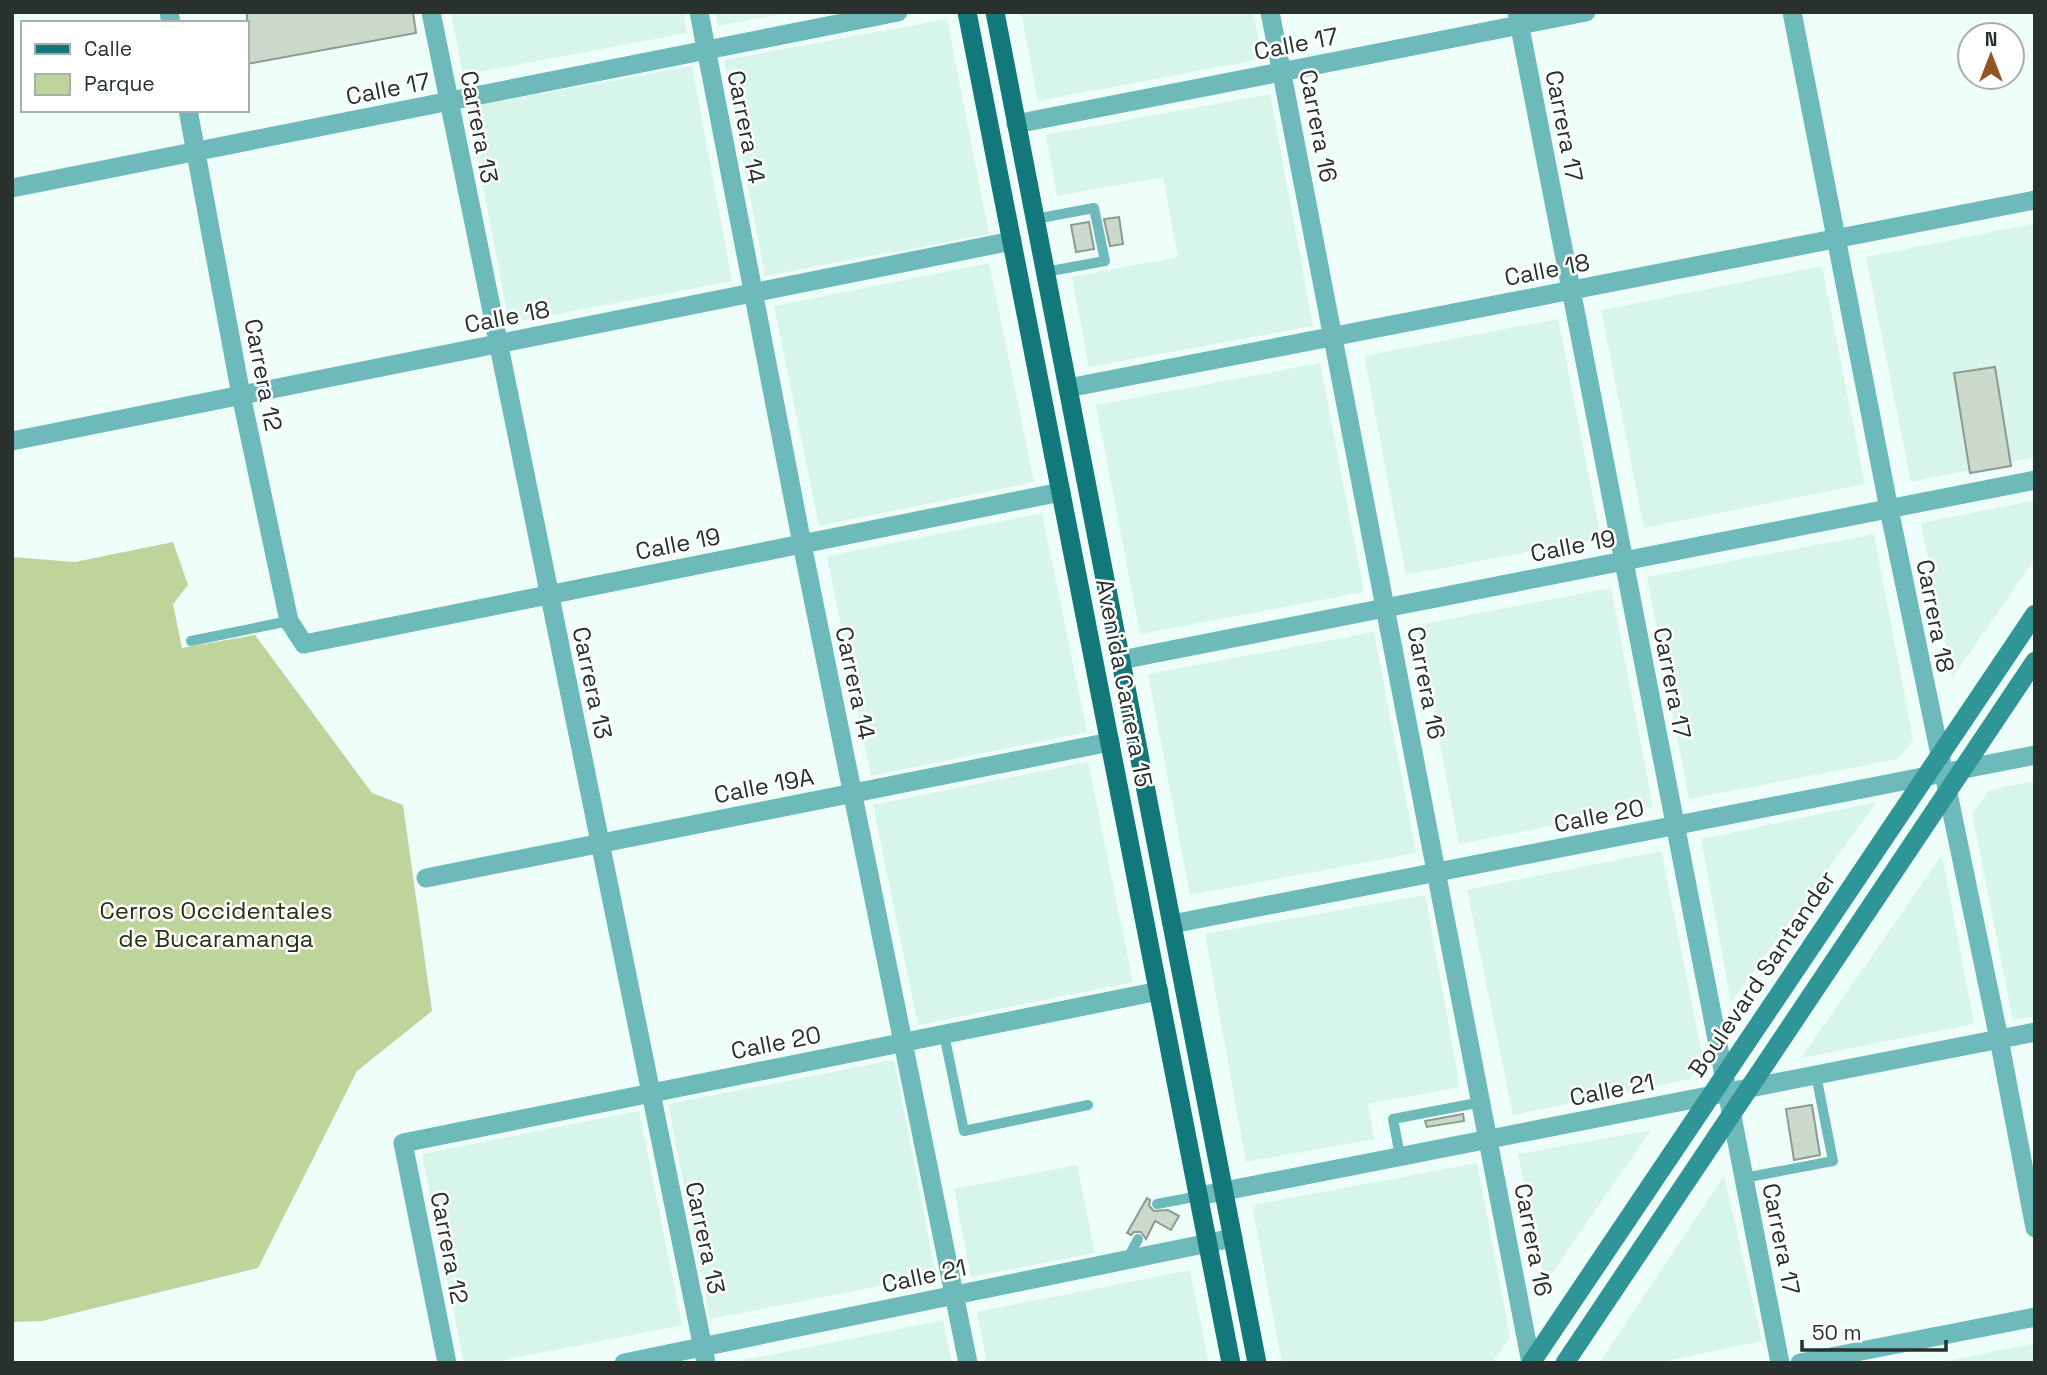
<svg xmlns="http://www.w3.org/2000/svg" width="2047" height="1375" viewBox="0 0 2047 1375" font-family="'Space Grotesk',sans-serif">
	<rect width="100%" height="100%" fill="#eefef9"/>
	<!-- built -->
	<g fill="#d8f5eb">
		<path d="M451 12H683L687 33 463 75Z"/>
		<path d="M715 12H793L718 26Z"/>
		<path d="M1021 12H1253L1262 59 1038 101Z"/>
		<path d="M947 19 989 234 765 276 724 60Z"/>
		<path d="M692 66 732 281 509 323 468 107Z"/>
		<path d="M1270 94 1313 326 1089 367 1072 277 1178 257 1163 177 1057 196 1046 135Z"/>
		<path d="M2035 223V457L1911 482 1866 257Z"/>
		<path d="M989 263 1034 482 819 526 774 306Z"/>
		<path d="M1822 266 1865 484 1644 528 1601 310Z"/>
		<path d="M1558 319 1601 538 1406 575 1364 356Z"/>
		<path d="M1320 363 1364 592 1140 634 1096 405Z"/>
		<path d="M2035 500V559L1952 678 1921 523Z"/>
		<path d="M1042 513 1087 732 871 776 827 556Z"/>
		<path d="M1874 534 1913 740 1898 759 1689 799 1647 577Z"/>
		<path d="M1611 588 1653 807 1459 844 1417 625Z"/>
		<path d="M1374 632 1416 853 1190 895 1148 674Z"/>
		<path d="M1088 762 1133 982 918 1025 873 805Z"/>
		<path d="M2035 781V1016L2013 1020 1972 813 1990 790Z"/>
		<path d="M1877 802 1731 1002 1701 839Z"/>
		<path d="M1661 851 1703 1058 1690 1079 1513 1115 1467 890Z"/>
		<path d="M1942 855 1974 1024 1801 1058Z"/>
		<path d="M1425 895 1460 1087 1368 1104 1374 1139 1246 1162 1205 934Z"/>
		<path d="M894 1060 936 1275 710 1319 668 1104Z"/>
		<path d="M639 1111 682 1325 491 1363H464L422 1154Z"/>
		<path d="M1651 1130 1545 1283 1518 1154Z"/>
		<path d="M1477 1163 1510 1337 1492 1363H1282L1252 1205Z"/>
		<path d="M1077 1165 1095 1253 971 1277 954 1189Z"/>
		<path d="M1724 1176 1762 1341 1656 1363H1599Z"/>
		<path d="M1190 1270 1209 1363H987L977 1312Z"/>
		<path d="M943 1320 952 1363H728Z"/>
		<path d="M2035 1343V1363H1936Z"/>
	</g>
	<!-- green -->
	<path fill="#bed49b" d="M173 542 188 585 173 604 182 648 255 635 372 793 403 805 432 1011 357 1071 258 1268 42 1321 12 1322V557L75 562Z"/>
	<!-- building -->
	<g fill="#cad9cc" stroke="#8e9b8f" stroke-width="2">
		<path d="M247 12H413L416 33 247 64Z"/>
		<path d="M1119 217 1123 244 1110 246 1104 219Z"/>
		<path d="M1089 222 1094 249 1076 252 1071 225Z"/>
		<path d="M1995 367 2011 466 1970 473 1954 373Z"/>
		<path d="M1812 1105 1820 1155 1794 1160 1786 1109Z"/>
		<path d="M1463 1114 1464 1121 1427 1127 1425 1121Z"/>
		<path d="M1147 1198 1150 1200 1149 1206 1154 1211 1168 1210 1179 1216 1171 1230 1155 1221 1146 1239 1141 1232H1134L1131 1235 1127 1233Z"/>
	</g>
	<g fill="none" stroke-linecap="round" stroke-linejoin="round">
		<!-- service -->
		<g stroke="#6ebaba" stroke-width="10">
			<path d="M1035 219 1094 208 1105 261 1045 272"/>
			<path d="M191 641 289 621"/>
			<path d="M944 1034 964 1131 1088 1105"/>
			<path d="M1400 1156 1393 1119 1482 1102"/>
			<path d="M1744 1178 1833 1161 1816 1075"/>
			<path d="M1157 1204 1199 1196"/>
			<path d="M1127 1260 1138 1239"/>
		</g>
		<!-- minor -->
		<g stroke="#6ebaba" stroke-width="19">
			<path d="M169 12 171 23"/>
			<path d="M431 12 706 1363"/>
			<path d="M699 12 802 544 968 1363"/>
			<path d="M1270 12 1531 1363"/>
			<path d="M1517 12 1780 1363"/>
			<path d="M188 110 241 395 289 621 304 644 1061 492"/>
			<path d="M1016 124 1586 12"/>
			<path d="M12 188 898 12"/>
			<path d="M1068 388 2035 200"/>
			<path d="M12 441 1012 241"/>
			<path d="M1121 660 2035 480"/>
			<path d="M426 878 1110 742"/>
			<path d="M1172 924 2035 755"/>
			<path d="M447 1363 403 1143 1159 991"/>
		</g>
		<!-- tertiary -->
		<g stroke="#6ebaba" stroke-width="19">
			<path d="M1792 12 1889 509 1999 1039 2035 1228"/>
			<path d="M1199 1196 2035 1032"/>
			<path d="M624 1363 1233 1238"/>
			<path d="M1800 1363 2035 1317"/>
		</g>
		<!-- secondary -->
		<g stroke="#309597" stroke-width="19">
			<path d="M1531 1363 2035 614"/>
			<path d="M1565 1363 2035 661"/>
		</g>
		<!-- primary -->
		<g stroke="#12787a" stroke-width="19">
			<path d="M967 12 1231 1363"/>
			<path d="M995 12 1257 1363"/>
		</g>
	</g>
	<g text-anchor="middle" stroke-width="5" stroke-linejoin="round" paint-order="stroke">
		<!-- street labels -->
		<g font-size="24" fill="#29312e" stroke="#fff">
			<text transform="translate(1296 44) rotate(-11)" y="8">Calle 17</text>
			<text transform="translate(388 89) rotate(-11)" y="8">Calle 17</text>
			<text transform="translate(1318 126) rotate(79)" y="8">Carrera 16</text>
			<text transform="translate(1564 126) rotate(79)" y="8">Carrera 17</text>
			<text transform="translate(479 127) rotate(79)" y="8">Carrera 13</text>
			<text transform="translate(746 127) rotate(79)" y="8">Carrera 14</text>
			<text transform="translate(1547 270) rotate(-11)" y="8">Calle 18</text>
			<text transform="translate(507 317) rotate(-11)" y="8">Calle 18</text>
			<text transform="translate(263 375) rotate(79)" y="8">Carrera 12</text>
			<text transform="translate(678 544) rotate(-11)" y="8">Calle 19</text>
			<text transform="translate(1573 546) rotate(-11)" y="8">Calle 19</text>
			<text transform="translate(1935 616) rotate(79)" y="8">Carrera 18</text>
			<text transform="translate(592 683) rotate(78)" y="8">Carrera 13</text>
			<text transform="translate(855 683) rotate(78)" y="8">Carrera 14</text>
			<text transform="translate(1124 683) rotate(79)" y="8">Avenida Carrera 15</text>
			<text transform="translate(1426 683) rotate(79)" y="8">Carrera 16</text>
			<text transform="translate(1672 683) rotate(79)" y="8">Carrera 17</text>
			<text transform="translate(764 786) rotate(-11)" y="8">Calle 19A</text>
			<text transform="translate(1599 816) rotate(-11)" y="8">Calle 20</text>
			<text transform="translate(1762 974) rotate(-56)" y="8">Boulevard Santander</text>
			<text transform="translate(776 1043) rotate(-11)" y="8">Calle 20</text>
			<text transform="translate(1612 1090) rotate(-11)" y="8">Calle 21</text>
			<text transform="translate(705 1238) rotate(78)" y="8">Carrera 13</text>
			<text transform="translate(1781 1239) rotate(79)" y="8">Carrera 17</text>
			<text transform="translate(1533 1240) rotate(79)" y="8">Carrera 16</text>
			<text transform="translate(449 1248) rotate(79)" y="8">Carrera 12</text>
			<text transform="translate(924 1276) rotate(-12)" y="8">Calle 21</text>
		</g>
		<!-- park labels -->
		<g font-size="24" fill="#263111" stroke="#fff">
			<text x="216" y="919">Cerros Occidentales<tspan x="216" dy="28">de Bucaramanga</tspan></text>
		</g>
	</g>
	<!-- border -->
	<rect width="2047" height="1375" fill="none" stroke="#29312e" stroke-width="28"/>
	<!-- legend -->
	<rect x="21" y="21" width="228" height="91" fill="#ffffff" stroke="#a9adab" stroke-width="2"/>
	<rect x="35" y="44" width="35" height="10" fill="#12787a" stroke="#a9adab" stroke-width="2"/>
	<text x="84" y="56" font-size="21" fill="#29312e">Calle</text>
	<rect x="35" y="74" width="35" height="21" fill="#bed49b" stroke="#a9adab" stroke-width="2"/>
	<text x="84" y="91" font-size="21" fill="#29312e">Parque</text>
	<!-- north arrow -->
	<g transform="translate(1991 56)"><circle r="33" fill="#ffffff" stroke="#a9adab" stroke-width="2"/>
	<path d="M0-5L12 26L0 18L-12 26Z" fill="#975423"/>
	<text y="-10" font-size="19" font-weight="bold" text-anchor="middle" fill="#29312e">N</text>
	</g>
	<!-- scale -->
	<path d="M1802 1340v10h144v-10" fill="none" stroke="#29312e" stroke-width="3.5"/>
	<text x="1812" y="1340" font-size="21" fill="#29312e" stroke="#ffffff" stroke-width="5" paint-order="stroke">50 m</text>
</svg>
